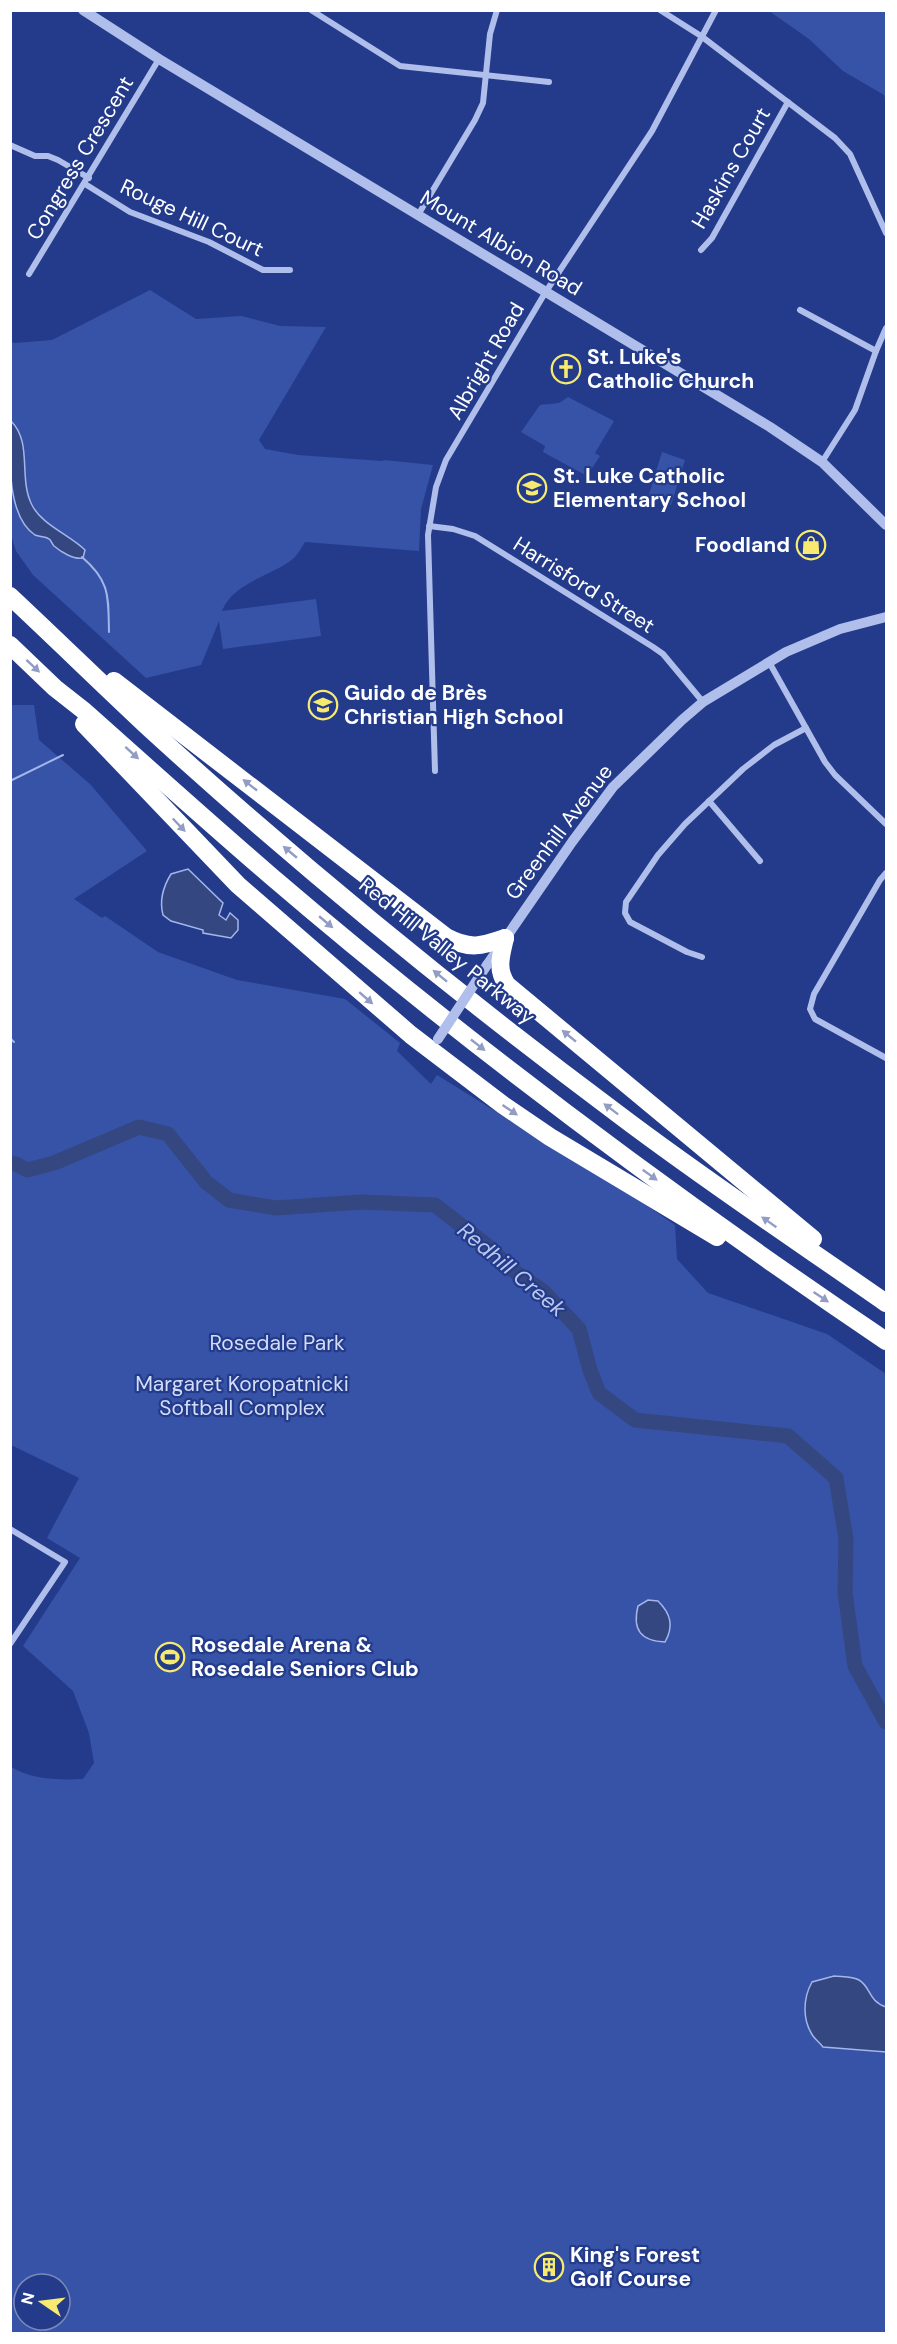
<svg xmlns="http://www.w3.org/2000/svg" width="897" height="2344" viewBox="0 0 897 2344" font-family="'DM Sans',sans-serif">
	<rect width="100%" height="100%" fill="#233b8a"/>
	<!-- green -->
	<g fill="#3753a7" fill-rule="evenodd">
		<path d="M769 11H886V107L884 95 843 71 809 39Z"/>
		<path d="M150 290 196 319 241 316 280 326 326 327 259 440 265 449 298 455 382 461 384 460 433 465 421 509 419 551 305 542C302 547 298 554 294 558 273 576 233 582 222 611L316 599 321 636 223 649 219 621 201 665 146 678 33 575 16 551 11 535 10 486 22 519 48 539 55 547 77 542C52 529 29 511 25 482 21 459 29 438 11 421V342L15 343 52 340Z"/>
		<path d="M568 397 614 421 595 453 600 456 587 476 543 452 545 446 521 432 540 405 559 403Z"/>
		<path d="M662 452 685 460 671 505 648 498Z"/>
		<path d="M10 705H34L39 740 90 784 147 851 74 899 102 918 105 916 158 952 237 980 345 999 400 1043 397 1051 431 1084 437 1075 643 1203 675 1225 677 1259 708 1293 827 1334 886 1374V2333H11L10 1766C30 1780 59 1780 83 1779L94 1763 89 1733 73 1691 23 1646 80 1558 47 1538 79 1478 11 1445ZM24 2284H60V2320H24Z"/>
	</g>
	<!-- water -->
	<g fill="#354781" stroke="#a3b6eb" stroke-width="1.5">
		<path d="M11 421C33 443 18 478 32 505 42 525 70 535 85 550L83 558C74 560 61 552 54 546 52 544 51 540 49 539 45 536 39 537 35 535 5 515 10 452 11 421Z"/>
		<path d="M188 869 223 903 219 915 226 920 230 913 238 920V930L231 938 203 933V930L171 921 163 915C159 900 163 887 171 874Z"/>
		<path d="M648 1600 658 1601C671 1614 674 1626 665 1642 641 1641 632 1630 638 1606Z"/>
		<path d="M834 1976C842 1977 852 1976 859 1980 871 1987 868 2001 886 2007V2052L823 2047C820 2043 816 2040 813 2036 802 2020 803 1998 812 1982Z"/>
	</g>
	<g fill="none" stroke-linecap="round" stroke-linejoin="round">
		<!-- stream -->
		<g stroke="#a3b6eb" stroke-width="2">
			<path d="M82 557C111 582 108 597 109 632"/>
			<path d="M10 781 63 755"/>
			<path d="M10 1038 14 1042"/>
		</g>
		<!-- river -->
		<path stroke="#354781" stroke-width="15" d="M10 1163 16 1164 27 1170 54 1163 139 1127 168 1134 206 1182 229 1200 276 1208 361 1202 435 1205 489 1247 511 1269 543 1291 579 1329 590 1370 599 1393 635 1420 788 1436 836 1478 846 1539 845 1592 855 1666 886 1722"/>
		<!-- minor -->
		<g stroke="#afbeea" stroke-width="6">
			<path d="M311 10 400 66 549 82"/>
			<path d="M660 10 701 36 835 138 850 154 886 233"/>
			<path d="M10 145 35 156H48L58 160 89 178"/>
			<path d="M85 184 130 212 209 242 263 270H290"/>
			<path d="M418 215 475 120 483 103 490 34 497 10"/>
			<path d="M701 250 712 238 788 102"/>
			<path d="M29 274 159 59"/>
			<path d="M800 310 876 351"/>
			<path d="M822 462 855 410 876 351 886 328"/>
			<path d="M429 526 453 529 475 536 653 647 663 654 703 702"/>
			<path d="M769 662 825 762 835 775 886 824"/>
			<path d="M435 771 428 535 436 487 446 460 545 293 652 131 716 10"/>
			<path d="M709 801 760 861"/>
			<path d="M886 873 880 880 814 994 810 1009 815 1019 886 1058"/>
			<path d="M702 957 687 952 630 922 625 913 626 902 658 855 685 824 743 769 774 745 806 728"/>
			<path d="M10 1529 65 1562 10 1644"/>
		</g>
		<!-- tertiary -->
		<g stroke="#afbeea" stroke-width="10">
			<path d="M83 10 159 59 770 427 822 462 886 525"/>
			<path d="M487 965 572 842 613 787 682 720 703 702 786 652 840 629 886 617"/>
		</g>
		<!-- motorway -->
		<g stroke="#fff" stroke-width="18">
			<path d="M10 596C57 640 103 685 150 729 299 865 456 993 618 1114 705 1180 797 1241 886 1303"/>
			<path d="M10 645 55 688 83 710C146 766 208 822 272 877 467 1044 674 1198 886 1341"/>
			<path d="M114 681 446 937C470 950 482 946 505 938"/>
			<path d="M84 724 238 885 411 1035 503 1105 550 1137 717 1237"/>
			<path d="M505 938C501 956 496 969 507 985L813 1239"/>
		</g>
		<!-- tertiary-bridge -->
		<path stroke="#afbeea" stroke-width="10" d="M438 1039 487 965"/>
	</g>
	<!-- one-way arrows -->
	<defs><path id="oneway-solid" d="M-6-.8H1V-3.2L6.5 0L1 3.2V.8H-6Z" transform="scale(1.5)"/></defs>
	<g fill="#919dc4">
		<use href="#oneway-solid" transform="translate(33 666) rotate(43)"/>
		<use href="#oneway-solid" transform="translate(132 753) rotate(42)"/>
		<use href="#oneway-solid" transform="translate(250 785) rotate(-142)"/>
		<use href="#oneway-solid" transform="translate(179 825) rotate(46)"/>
		<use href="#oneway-solid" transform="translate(290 852) rotate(-140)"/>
		<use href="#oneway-solid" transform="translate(326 922) rotate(40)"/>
		<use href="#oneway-solid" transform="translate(440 976) rotate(-141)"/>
		<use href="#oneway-solid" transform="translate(366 998) rotate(41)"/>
		<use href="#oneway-solid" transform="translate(569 1036) rotate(-141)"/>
		<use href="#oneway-solid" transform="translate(478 1045) rotate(38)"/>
		<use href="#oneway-solid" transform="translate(611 1109) rotate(-143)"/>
		<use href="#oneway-solid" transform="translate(510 1110) rotate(34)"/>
		<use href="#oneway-solid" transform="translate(650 1175) rotate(36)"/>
		<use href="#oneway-solid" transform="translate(769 1222) rotate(-145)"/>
		<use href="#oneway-solid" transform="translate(821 1297) rotate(34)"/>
	</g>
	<!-- icons -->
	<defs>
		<g id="church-ring" transform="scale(1.5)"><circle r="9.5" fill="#233b8a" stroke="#f6ea71" stroke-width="1.5"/><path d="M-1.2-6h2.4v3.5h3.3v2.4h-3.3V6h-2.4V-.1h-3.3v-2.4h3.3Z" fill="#f6ea71"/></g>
		<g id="school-ring" transform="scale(1.5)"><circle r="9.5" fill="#233b8a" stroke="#f6ea71" stroke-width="1.5"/><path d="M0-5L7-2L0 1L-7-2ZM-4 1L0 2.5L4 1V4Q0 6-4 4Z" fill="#f6ea71"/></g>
		<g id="shop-ring" transform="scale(1.5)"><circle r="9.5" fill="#233b8a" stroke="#f6ea71" stroke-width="1.5"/><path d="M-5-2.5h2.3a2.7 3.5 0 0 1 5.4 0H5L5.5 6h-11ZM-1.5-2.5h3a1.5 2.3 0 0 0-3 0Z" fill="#f6ea71"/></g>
		<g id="stadium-ring" transform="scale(1.5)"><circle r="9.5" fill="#233b8a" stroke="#f6ea71" stroke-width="1.5"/><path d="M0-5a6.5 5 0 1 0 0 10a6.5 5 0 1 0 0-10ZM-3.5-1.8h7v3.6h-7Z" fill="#f6ea71"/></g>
		<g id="building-ring" transform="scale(1.5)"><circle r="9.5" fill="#233b8a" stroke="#f6ea71" stroke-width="1.5"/><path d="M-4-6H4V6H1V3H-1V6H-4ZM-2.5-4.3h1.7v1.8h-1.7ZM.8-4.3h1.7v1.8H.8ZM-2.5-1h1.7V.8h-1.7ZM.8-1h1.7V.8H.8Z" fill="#f6ea71"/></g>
	</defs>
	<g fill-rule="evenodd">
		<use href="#church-ring" x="566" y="369"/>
		<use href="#school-ring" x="532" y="488"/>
		<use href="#shop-ring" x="811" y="545"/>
		<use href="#school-ring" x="323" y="705"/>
		<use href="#stadium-ring" x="170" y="1657"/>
		<use href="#building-ring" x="549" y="2267"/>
	</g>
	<g text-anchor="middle" stroke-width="4.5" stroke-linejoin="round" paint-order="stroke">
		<!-- street labels -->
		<g font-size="21" fill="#fff" stroke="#233b8a">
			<text transform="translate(80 158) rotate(-59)" y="7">Congress Crescent</text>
			<text transform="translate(731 168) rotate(-60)" y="7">Haskins Court</text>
			<text transform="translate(192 218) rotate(25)" y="7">Rouge Hill Court</text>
			<text transform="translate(501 243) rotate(31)" y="7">Mount Albion Road</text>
			<text transform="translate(486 361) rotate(-60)" y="7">Albright Road</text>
			<text transform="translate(584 585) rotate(32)" y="7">Harrisford Street</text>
			<text transform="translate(559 832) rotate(-53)" y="7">Greenhill Avenue</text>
			<text transform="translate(447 951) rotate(39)" y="7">Red Hill Valley Parkway</text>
		</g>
		<!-- poi labels -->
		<g font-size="21" font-weight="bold" fill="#fff" stroke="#233b8a" text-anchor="start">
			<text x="587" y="364">St. Luke's<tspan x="587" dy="24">Catholic Church</tspan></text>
			<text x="553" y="483">St. Luke Catholic<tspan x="553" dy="24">Elementary School</tspan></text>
			<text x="790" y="552" text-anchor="end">Foodland</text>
			<text x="344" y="700">Guido de Brès<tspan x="344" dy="24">Christian High School</tspan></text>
			<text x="191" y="1652">Rosedale Arena &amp;<tspan x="191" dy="24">Rosedale Seniors Club</tspan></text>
			<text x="570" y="2262">King's Forest<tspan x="570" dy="24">Golf Course</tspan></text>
		</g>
		<!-- park labels -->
		<g font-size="21" fill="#d3ddf8" stroke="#233b8a">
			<text x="277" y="1350">Rosedale Park</text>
			<text x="242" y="1391">Margaret Koropatnicki<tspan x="242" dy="24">Softball Complex</tspan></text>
		</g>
		<!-- water labels -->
		<g font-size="22" font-style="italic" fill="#bbc9f1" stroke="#233b8a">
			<text transform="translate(512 1269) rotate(40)" y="8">Redhill Creek</text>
		</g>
	</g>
	<!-- border -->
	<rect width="897" height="2344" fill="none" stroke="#ffffff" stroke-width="24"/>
	<!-- north arrow -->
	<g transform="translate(42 2302) rotate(284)"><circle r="28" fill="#233b8a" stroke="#7b89b9" stroke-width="1.5"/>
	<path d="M0-4.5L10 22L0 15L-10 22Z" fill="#f6ea71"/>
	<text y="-9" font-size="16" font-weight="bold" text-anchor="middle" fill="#ffffff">N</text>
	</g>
</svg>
